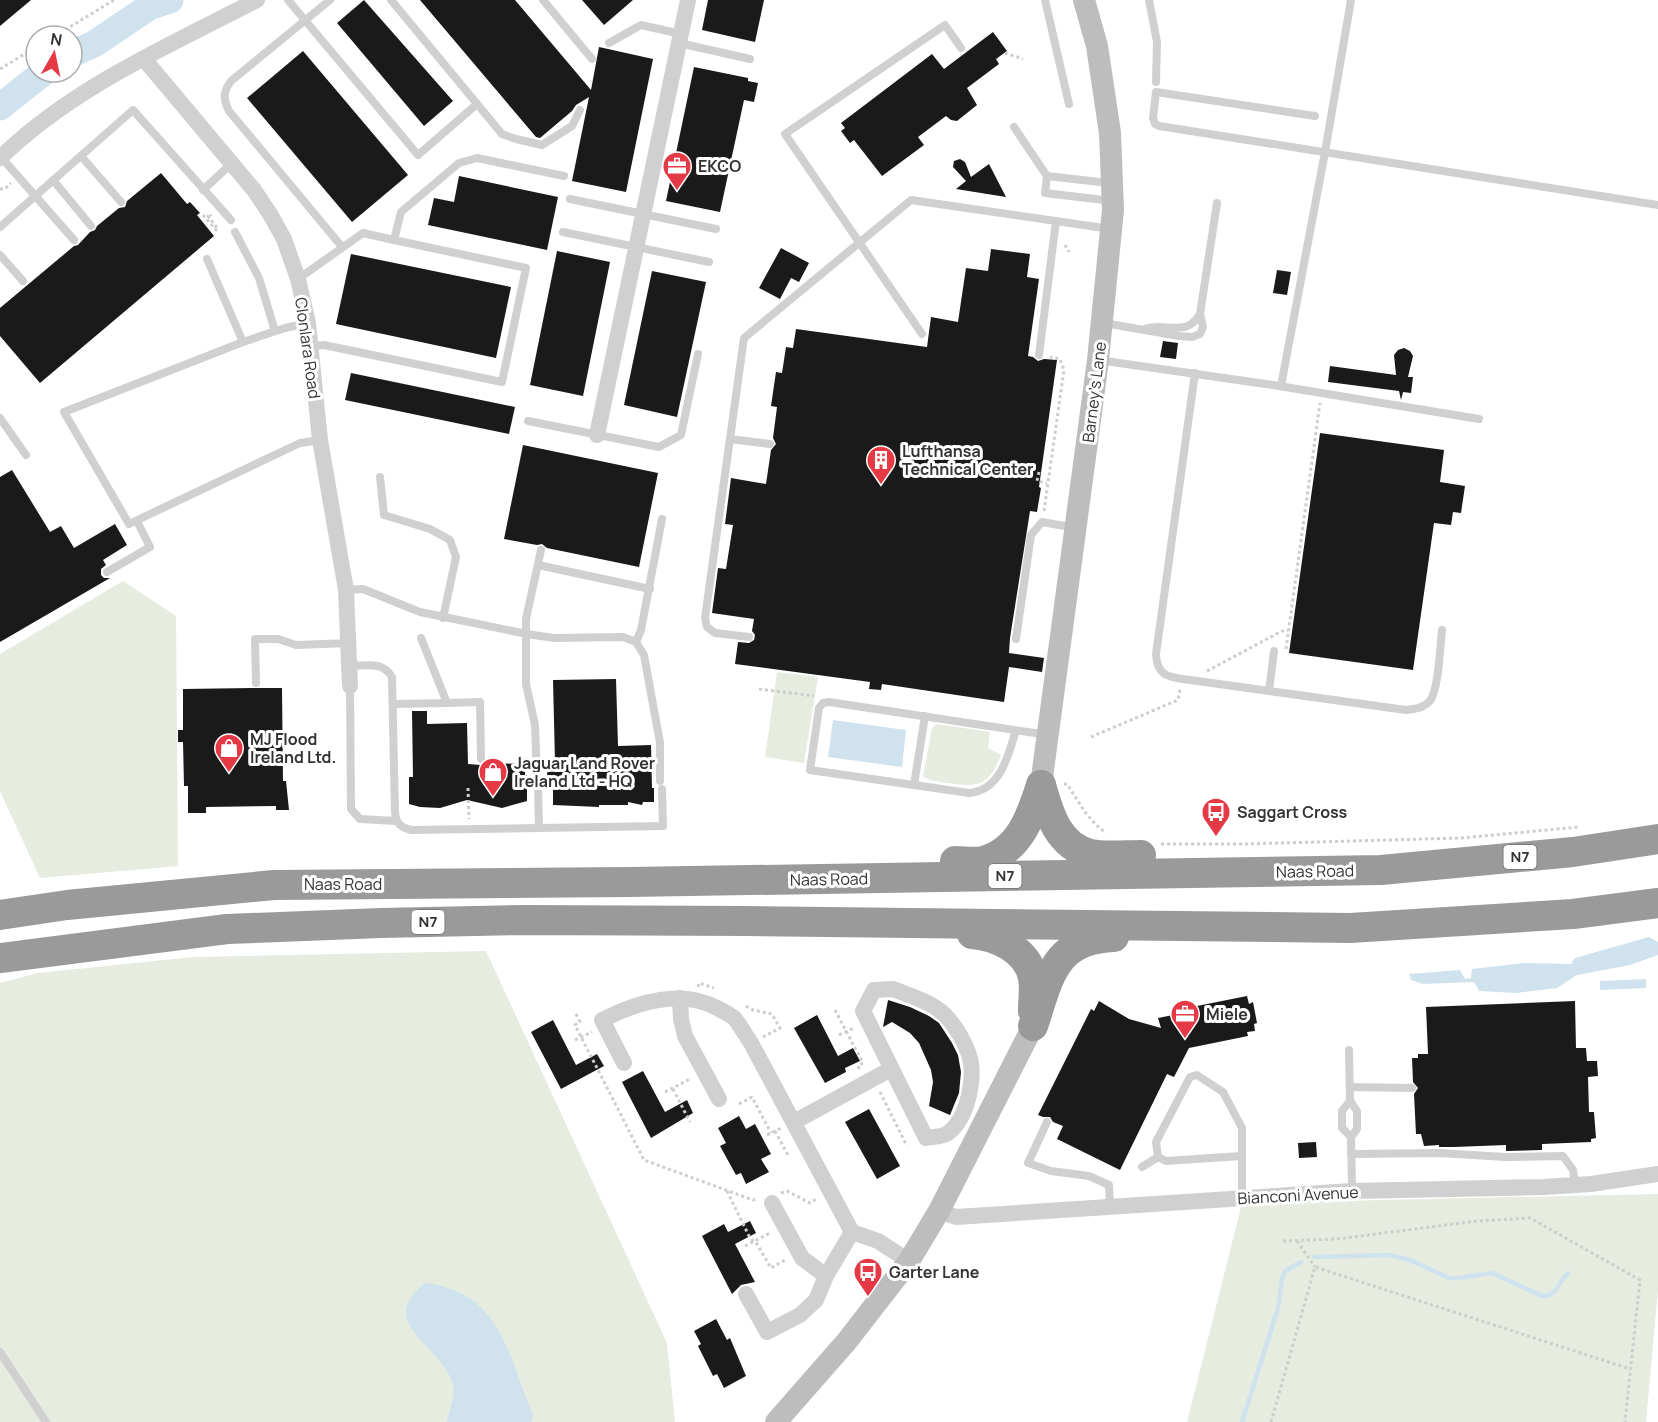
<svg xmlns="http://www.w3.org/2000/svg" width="1658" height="1422" viewBox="0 0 1658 1422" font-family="Manrope,sans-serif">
	<rect width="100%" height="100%" fill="#fff"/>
	<!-- green -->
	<g fill="#e6ecdf">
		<path d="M123 581 176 616 178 866 40 878 0 791V654Z"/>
		<path d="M777 672 818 677 804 763 765 757Z"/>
		<path d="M937 724 990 732 988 748 1001 755C989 785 979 788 949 783 941 782 932 781 925 778L923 776 932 728Z"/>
		<path d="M486 951 667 1343 675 1422H0V983L38 973 194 957Z"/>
		<path d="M1658 1194V1290L1646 1422H1187L1242 1203Z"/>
	</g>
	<!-- water -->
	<g fill="#cfe2ee">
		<path d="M833 720 906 730 902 767 828 757Z"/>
		<path d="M1649 937 1658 942V955L1630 965 1577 975 1557 988 1516 993 1479 991 1474 982 1423 984 1411 980 1409 974 1460 970 1465 979 1471 978 1472 969 1524 963 1571 964 1575 958Z"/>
		<path d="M1646 979V988L1600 990V981Z"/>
		<path d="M425 1283C502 1292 508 1356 533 1415L531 1422H447C449 1411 455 1396 453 1385 444 1345 373 1325 425 1283Z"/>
	</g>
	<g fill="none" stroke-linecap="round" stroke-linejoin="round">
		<!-- stream -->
		<g stroke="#cfe2ee" stroke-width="4.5">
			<path d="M1314 1257 1390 1255 1410 1260 1449 1278H1459L1492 1273 1542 1296C1557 1297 1558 1282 1568 1273"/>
			<path d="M1242 1422 1278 1308 1282 1279 1285 1271 1301 1262"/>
		</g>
		<!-- river -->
		<g stroke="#cfe2ee" stroke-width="27">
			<path d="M72 54 94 44 149 7 170 0"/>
			<path d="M0 107 44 72"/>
		</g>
	</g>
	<!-- building -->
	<g fill="#1a1a1a">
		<path d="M0 0H31L0 26Z"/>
		<path d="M364 0 453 101 424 126 337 23Z"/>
		<path d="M420 0H515L591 90 599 47 653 59 626 192 572 181 589 97 576 105 572 111 540 138 536 137Z"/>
		<path d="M582 0H633L604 25Z"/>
		<path d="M708 0H764L755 42 702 30Z"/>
		<path d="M993 32 1007 51 996 59 999 64 967 88 977 105 957 121 951 120 946 116 918 137 924 145 882 176 854 140 850 143 841 131 845 128 841 123 932 54 944 69Z"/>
		<path d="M303 51 408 175 352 222 247 98Z"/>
		<path d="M694 67 748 78V81L758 83 754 102 744 100 720 212 666 201Z"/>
		<path d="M960 159 965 162 971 177 989 164 1006 197 956 189 966 181 953 167 954 161Z"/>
		<path d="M161 173 187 204 190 202 200 213 197 215 214 236 40 383 0 336V308L74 246 78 245 90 232 95 230 97 226 119 208 125 207 127 201Z"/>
		<path d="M459 176 558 197 547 250 428 225 434 198 454 202Z"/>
		<path d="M781 248 809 263 799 282 791 278 780 299 759 288Z"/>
		<path d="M991 249 1030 254 1027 277 1039 279 1028 356 1033 357 1038 361 1044 359 1057 360 1039 487 1041 488 1037 512 1030 511 1010 638 1009 653 1044 658 1042 672 1009 667 1004 702 882 684 881 690 869 689 870 682 735 664 738 642 749 643 754 640 755 635 752 631 754 619 712 613 718 568 726 569 733 525 725 524 731 478 766 484 771 450 776 444 773 438 777 407 771 406 776 372 782 373 786 347 793 348 796 329 927 347 931 317 958 322 966 268 988 271Z"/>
		<path d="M557 251 610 262 583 396 530 385Z"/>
		<path d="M351 254 511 287 496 358 336 324Z"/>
		<path d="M1277 270 1291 272 1287 295 1273 293Z"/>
		<path d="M652 271 706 282 677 417 624 405Z"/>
		<path d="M1163 341 1178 343 1176 359 1160 357Z"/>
		<path d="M1404 348 1410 351 1413 356 1408 377H1413L1411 393 1403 392 1401 400 1399 391 1328 382 1330 366 1396 375 1394 355 1398 350Z"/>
		<path d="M351 373 515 407 509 434 345 400Z"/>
		<path d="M1320 433 1444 450 1440 482 1465 486 1461 513 1453 512 1451 525 1434 523 1413 670 1289 653Z"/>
		<path d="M523 445 658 473 639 567 547 548 542 544 537 545 504 539Z"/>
		<path d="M12 470 50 532 61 526 74 548 115 524 127 545 103 560 106 565 101 569V575L104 578H110L0 642V477Z"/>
		<path d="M616 679 618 746 651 745 652 788H654V802H643L642 805 628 802V805H599V807L553 805V790L547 774 550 762H555L553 680Z"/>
		<path d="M252 688H282L283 781H286L289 810H276V806L206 807V813H188V786H184L183 742H178V730H183V689Z"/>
		<path d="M412 711H427V724L467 723 468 764 481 765 523 763 525 765V775H527V801L502 808 467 800 440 808 420 807 409 804V777H413Z"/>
		<path d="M1247 996 1249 1004 1253 1002 1257 1023 1254 1024 1255 1031 1247 1032 1248 1036 1189 1048 1174 1077 1167 1074 1120 1170 1057 1139 1063 1126 1053 1122 1050 1117H1043L1038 1115 1091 1009 1094 1011 1099 1001 1129 1019 1161 1028 1158 1018 1173 1015 1172 1011Z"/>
		<path d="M888 1000 910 1007 929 1016 939 1023 952 1043 958 1055 961 1072 959 1093 950 1115 929 1106 933 1082 931 1070 919 1043 910 1033 892 1022 883 1027Z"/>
		<path d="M1575 1001 1576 1048H1586L1587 1061H1597L1598 1076 1588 1077 1589 1112H1594L1596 1138 1591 1139V1142L1542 1144V1150L1506 1151V1145L1454 1147H1439V1145L1424 1146 1421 1134H1416L1414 1094 1418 1088 1413 1082 1412 1058H1418V1054H1428L1426 1007Z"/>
		<path d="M817 1015 838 1056 853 1048 860 1061 845 1068 846 1072 825 1083 794 1028Z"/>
		<path d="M553 1020 576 1065 597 1054 604 1066 561 1089 531 1032Z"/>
		<path d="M643 1071 665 1112 687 1100 693 1113 651 1138 622 1082Z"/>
		<path d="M869 1109 900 1166 877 1179 845 1122Z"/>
		<path d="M739 1116 746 1129 755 1124 771 1154 761 1159 769 1172 746 1184 741 1173 736 1175 720 1146 726 1143 718 1128Z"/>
		<path d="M1316 1142 1317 1157 1299 1158 1298 1143Z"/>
		<path d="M750 1221 756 1233 735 1244 755 1282 741 1285 732 1294 702 1236 724 1224 728 1232Z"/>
		<path d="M716 1319 727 1340 730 1338 746 1376 724 1388 717 1374 713 1376 698 1346 701 1344 694 1331Z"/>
	</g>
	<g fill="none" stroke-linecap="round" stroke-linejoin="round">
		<!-- path -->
		<g stroke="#cdcdcd" stroke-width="3" stroke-dasharray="3 3" stroke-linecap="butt">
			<path d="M55 36 114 0"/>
			<path d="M1005 53 1023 59"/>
			<path d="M0 69 36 47"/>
			<path d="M0 189H5L11 183"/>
			<path d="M203 215 216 230 218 229 208 216 210 214 211 216"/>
			<path d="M1065 245 1069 252"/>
			<path d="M1039 472 1037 481 1047 483"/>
			<path d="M1044 511 1064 370 1060 359 1050 357"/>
			<path d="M1286 649 1320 403"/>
			<path d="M1207 671 1282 631H1288"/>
			<path d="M759 689 814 696"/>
			<path d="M1091 737 1178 700 1180 689"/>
			<path d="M1064 784H1067L1085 812 1096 825 1106 833"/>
			<path d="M468 788 469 819"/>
			<path d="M1161 844H1245L1461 838 1579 827"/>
			<path d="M698 987 699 983 714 988"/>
			<path d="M746 1006 753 1010 772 1014 780 1028 763 1037"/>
			<path d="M835 1010 863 1063 858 1066 860 1070"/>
			<path d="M576 1014 580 1022 575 1025 644 1160 753 1200 757 1199"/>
			<path d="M839 1035 854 1028"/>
			<path d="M575 1040 592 1032"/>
			<path d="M673 1089 690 1122"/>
			<path d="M665 1092 690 1079"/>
			<path d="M880 1092 907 1146"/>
			<path d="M739 1104 752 1097 771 1133"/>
			<path d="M775 1131 789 1157"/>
			<path d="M767 1135 781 1128"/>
			<path d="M727 1191 750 1238 757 1244 771 1268 787 1259"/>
			<path d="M781 1193 787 1191 810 1203 818 1198"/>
			<path d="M1283 1241 1337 1239 1477 1221 1530 1218 1640 1280 1625 1422"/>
			<path d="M1297 1241 1315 1267"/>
			<path d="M745 1246 770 1233"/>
			<path d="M1271 1422 1315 1267 1630 1369"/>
		</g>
		<!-- lane -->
		<g stroke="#d0d0d0" stroke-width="8">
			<path d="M288 0 418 155 477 104"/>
			<path d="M330 0 231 81C223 92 223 99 229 111L342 247"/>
			<path d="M391 0 502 134 516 139 542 145 572 126 580 110"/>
			<path d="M543 0 592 59"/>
			<path d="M1045 0 1069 104"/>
			<path d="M1149 0 1157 42 1156 82"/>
			<path d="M609 43 641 25 681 34"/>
			<path d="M679 43 750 59"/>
			<path d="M1315 116 1156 92 1153 118 1155 124 1159 126 1658 205"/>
			<path d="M1014 127 1047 176"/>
			<path d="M81 156 121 202"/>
			<path d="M1 157 74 240"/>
			<path d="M53 180 91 226"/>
			<path d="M1109 183 1047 176 1045 193 1112 201"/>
			<path d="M203 190 232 163"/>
			<path d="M570 199 716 229"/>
			<path d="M0 227 133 110 231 220"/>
			<path d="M235 232 259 278 275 331"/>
			<path d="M563 232 709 262"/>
			<path d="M0 255 23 281"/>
			<path d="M207 259 243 342"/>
			<path d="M298 279 363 233 394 240 401 212 459 163 477 158 564 176"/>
			<path d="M308 323 285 328 243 342 64 412 129 524 300 443 320 440"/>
			<path d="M1104 323 1179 336 1192 337 1200 334 1203 327 1200 314 1217 203"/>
			<path d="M1145 329C1166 321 1185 339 1200 314"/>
			<path d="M922 334 785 134 945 25 961 48"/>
			<path d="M311 346 324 345 502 382 526 268 394 240"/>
			<path d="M1039 355 1056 221"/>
			<path d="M1098 360 1273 385 1479 419"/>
			<path d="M1195 373 1156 654C1157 677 1169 677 1190 680L1406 710C1415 709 1423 708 1429 702 1439 691 1440 646 1442 630"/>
			<path d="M1281 386 1325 152 1351 0"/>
			<path d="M0 418 26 455"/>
			<path d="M528 421 659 447 681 435 698 354"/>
			<path d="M730 439 770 444"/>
			<path d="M380 477 384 515 430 529 450 540 456 557 443 618"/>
			<path d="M538 565 650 589"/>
			<path d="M107 572 150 547 137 521"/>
			<path d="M346 590 363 589 420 612 527 634 554 638 623 637 636 642 644 655 660 743V781"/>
			<path d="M749 637 715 633 707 627 705 618 744 338 911 200 1111 229"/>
			<path d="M421 638 447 703 480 702 481 759"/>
			<path d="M1016 639 1031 535 1042 522 1076 528"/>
			<path d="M636 642 641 630 662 519"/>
			<path d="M350 666C368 666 382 661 392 677L395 812C396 823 400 827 411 830L663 826 662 789"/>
			<path d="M256 683 255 639H278L296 645 350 643"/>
			<path d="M350 686 351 809 360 819 396 821"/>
			<path d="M1269 691 1274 651"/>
			<path d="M393 704 447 703"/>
			<path d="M1016 730C1008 756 1001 790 969 793L810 770 819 708 823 703 829 702 1048 735"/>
			<path d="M537 780 535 725 526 684V619L541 550"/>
			<path d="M538 784 539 828"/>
			<path d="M914 785 925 716"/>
			<path d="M1349 1050 1350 1101 1357 1111V1129L1351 1137 1352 1191"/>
			<path d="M1350 1087 1412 1088"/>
			<path d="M1350 1101 1342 1111V1128L1351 1137"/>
			<path d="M1047 1122 1028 1163 1051 1171 1089 1176 1109 1185 1110 1207"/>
			<path d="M1351 1154 1440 1153 1505 1157 1563 1156 1573 1170 1575 1185"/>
			<path d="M1241 1156 1166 1161 1158 1157 1156 1142 1190 1077 1197 1075 1223 1092 1242 1128V1197"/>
			<path d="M1142 1167 1158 1157"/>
			<path d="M0 1352 46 1422"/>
		</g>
		<!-- street -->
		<g stroke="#d0d0d0" stroke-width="16">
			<path d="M144 59 254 190 270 214 284 239 298 279 308 323 320 440 346 590 350 686"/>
			<path d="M0 158C73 87 168 46 257 0"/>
			<path d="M597 435 688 0"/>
			<path d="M893 989C911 996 932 1002 946 1016 955 1026 963 1039 968 1052 977 1075 968 1118 948 1133 943 1137 932 1137 926 1138L863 1011 874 990Z"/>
			<path d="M680 998 681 1019 685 1036 719 1099"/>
			<path d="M624 1063 602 1020C637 1002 683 988 719 1009 724 1012 731 1015 735 1019 741 1026 745 1035 751 1043L852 1232 878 1241 909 1261"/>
			<path d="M794 1122 891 1069"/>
			<path d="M772 1203 802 1258 826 1276"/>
			<path d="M939 1211 956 1217 1352 1191 1544 1187 1591 1184 1658 1174"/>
			<path d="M746 1294 767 1332 800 1315 816 1300 826 1276 852 1232"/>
		</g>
		<!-- secondary -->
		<g stroke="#bdbdbd" stroke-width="22">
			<path d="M1041 785 1098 360 1113 210 1110 133 1097 46 1084 0"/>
			<path d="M776 1422 847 1341 909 1261 939 1211 1033 1026"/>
		</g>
		<!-- highway -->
		<g stroke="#9a9a9a" stroke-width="30">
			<path d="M1041 785C1049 813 1057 845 1090 854 1104 857 1126 855 1141 855"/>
			<path d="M955 861C964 861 975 863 983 861 1020 851 1031 816 1041 785"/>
			<path d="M0 915 67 905 274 885 629 882 1381 870 1573 852 1658 839"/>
			<path d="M972 934C997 936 1028 950 1033 978 1035 988 1033 1000 1033 1011"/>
			<path d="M0 958 227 929 381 923 524 920 746 921 1350 928 1573 914 1658 903"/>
			<path d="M1033 1026C1049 979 1053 939 1114 937"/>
		</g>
	</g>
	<!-- icons -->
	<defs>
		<g id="office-pin" transform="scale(1.5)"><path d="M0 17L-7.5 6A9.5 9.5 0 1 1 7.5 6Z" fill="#e63946" stroke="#fff"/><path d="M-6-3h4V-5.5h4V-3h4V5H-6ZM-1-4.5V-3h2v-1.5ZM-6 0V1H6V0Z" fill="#fff"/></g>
		<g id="building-pin" transform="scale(1.5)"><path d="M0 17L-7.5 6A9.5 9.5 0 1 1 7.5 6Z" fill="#e63946" stroke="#fff"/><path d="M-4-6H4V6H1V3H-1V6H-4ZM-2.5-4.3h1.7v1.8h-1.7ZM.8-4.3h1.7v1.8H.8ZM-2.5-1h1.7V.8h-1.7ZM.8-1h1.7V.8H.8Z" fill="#fff"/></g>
		<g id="shop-pin" transform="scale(1.5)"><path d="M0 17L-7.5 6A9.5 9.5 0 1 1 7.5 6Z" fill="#e63946" stroke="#fff"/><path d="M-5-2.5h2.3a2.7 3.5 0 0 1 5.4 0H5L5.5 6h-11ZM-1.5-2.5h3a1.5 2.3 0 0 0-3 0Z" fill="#fff"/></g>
		<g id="bus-pin" transform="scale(1.5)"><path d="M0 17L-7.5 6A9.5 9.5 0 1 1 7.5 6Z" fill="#e63946" stroke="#fff"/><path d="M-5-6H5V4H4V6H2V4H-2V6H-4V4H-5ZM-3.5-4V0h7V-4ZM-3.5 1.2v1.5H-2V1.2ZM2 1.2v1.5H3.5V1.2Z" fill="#fff"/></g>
	</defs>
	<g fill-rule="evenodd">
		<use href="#office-pin" x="677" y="166"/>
		<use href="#building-pin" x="881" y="460"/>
		<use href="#shop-pin" x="229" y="748"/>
		<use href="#shop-pin" x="493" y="772"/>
		<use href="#bus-pin" x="1216" y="812"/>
		<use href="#office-pin" x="1185" y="1014"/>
		<use href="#bus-pin" x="868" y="1272"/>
	</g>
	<g text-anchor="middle" stroke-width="6" stroke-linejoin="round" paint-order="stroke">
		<!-- shield labels -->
		<g fill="#fff" stroke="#707070" stroke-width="1.5">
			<rect x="1503.5" y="845" width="33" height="24" rx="4.5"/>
			<rect x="988.5" y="864" width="33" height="24" rx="4.5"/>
			<rect x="411.5" y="910" width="33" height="24" rx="4.5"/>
		</g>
		<g font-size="15" font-weight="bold" fill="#333">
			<text x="1520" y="862">N7</text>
			<text x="1005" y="881">N7</text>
			<text x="428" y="927">N7</text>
		</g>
		<!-- poi labels -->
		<g font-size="16" font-weight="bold" fill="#333" stroke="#fff" text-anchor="start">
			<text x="698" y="172">EKCO</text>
			<text x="902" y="457">Lufthansa<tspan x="902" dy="18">Technical Center</tspan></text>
			<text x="250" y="745">MJ Flood<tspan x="250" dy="18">Ireland Ltd.</tspan></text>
			<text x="514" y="769">Jaguar Land Rover<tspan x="514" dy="18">Ireland Ltd - HQ</tspan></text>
			<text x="1237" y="818">Saggart Cross</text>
			<text x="1206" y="1020">Miele</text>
			<text x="889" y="1278">Garter Lane</text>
		</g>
		<!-- street labels -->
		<g font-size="16" fill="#333" stroke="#fff">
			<text transform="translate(308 348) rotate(82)" y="6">Clonlara Road</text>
			<text transform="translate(1094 392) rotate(-83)" y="6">Barney's Lane</text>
			<text transform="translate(1315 871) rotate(-1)" y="6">Naas Road</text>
			<text transform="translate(829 879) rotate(-1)" y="6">Naas Road</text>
			<text x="343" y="890">Naas Road</text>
			<text transform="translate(1298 1195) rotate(-3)" y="6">Bianconi Avenue</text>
		</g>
	</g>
	<!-- north arrow -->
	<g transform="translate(54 54) rotate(9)"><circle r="28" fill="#ffffff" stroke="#adadad" stroke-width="1.5"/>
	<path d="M0-4.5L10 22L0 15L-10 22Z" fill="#e63946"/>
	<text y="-9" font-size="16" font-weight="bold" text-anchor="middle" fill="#333333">N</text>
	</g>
</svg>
